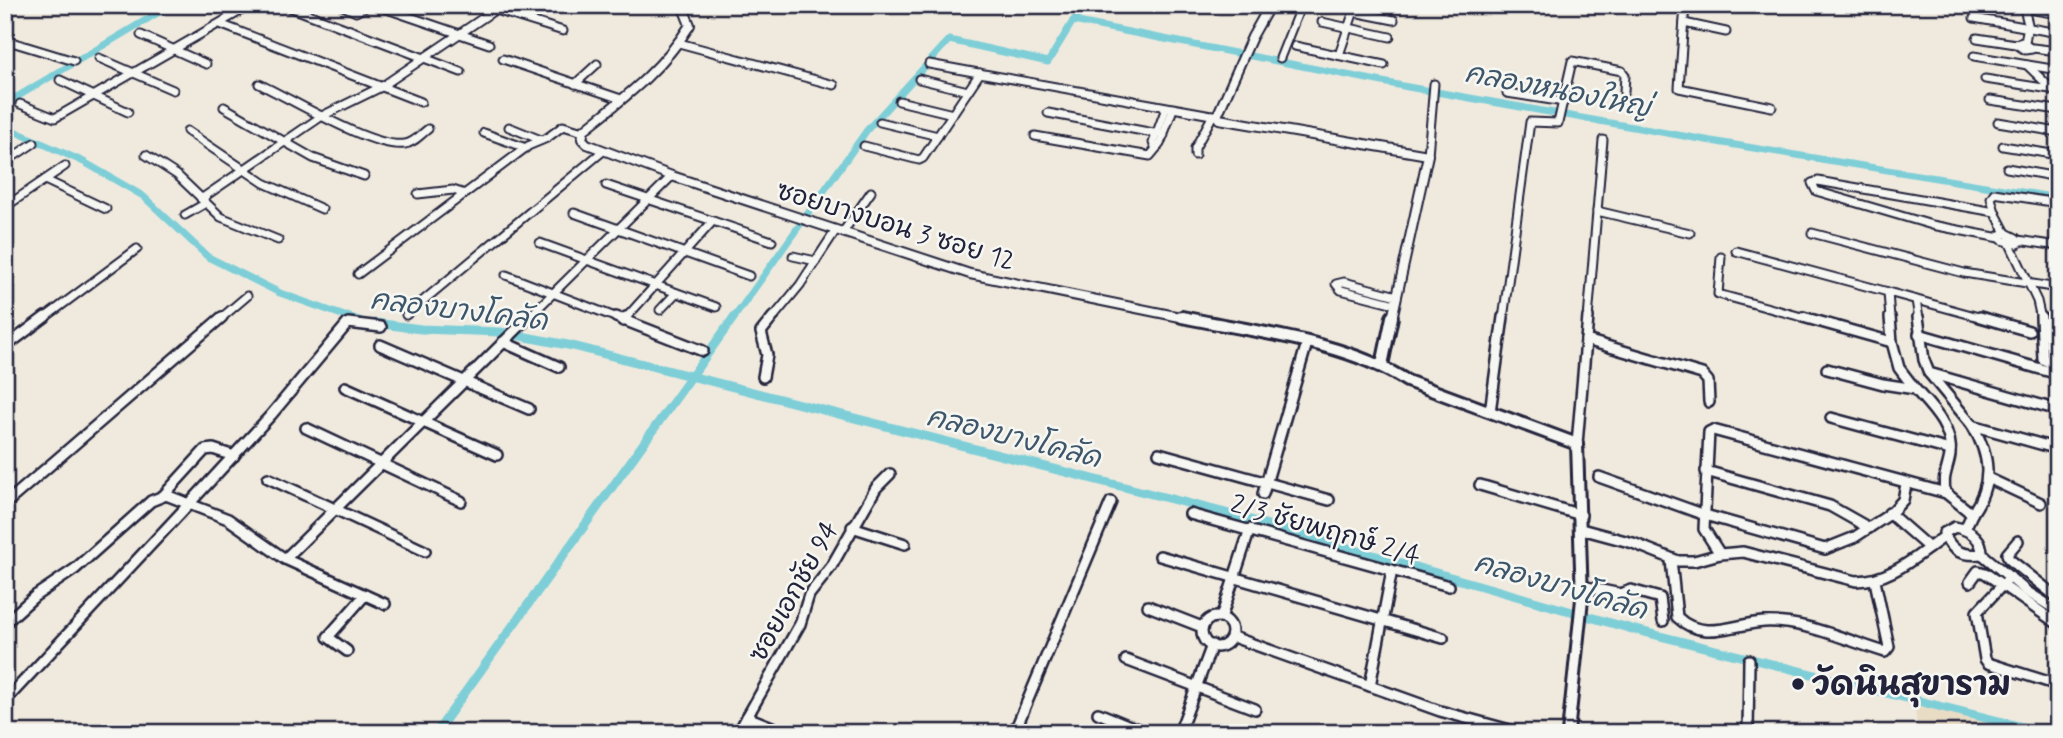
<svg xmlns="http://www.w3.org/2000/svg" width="2063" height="738" viewBox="0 0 2063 738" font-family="Mynerve,'Playpen Sans Thai',sans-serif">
	<rect width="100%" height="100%" fill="#f0eade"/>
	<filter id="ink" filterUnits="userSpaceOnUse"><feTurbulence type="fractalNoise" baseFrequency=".0143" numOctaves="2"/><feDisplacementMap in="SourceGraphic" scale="14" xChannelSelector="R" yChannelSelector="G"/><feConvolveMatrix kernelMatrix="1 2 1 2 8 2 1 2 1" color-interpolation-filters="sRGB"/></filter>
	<g filter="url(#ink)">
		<!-- built -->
		<path fill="#e8dcc5" d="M1914 703 2023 733H1918Z"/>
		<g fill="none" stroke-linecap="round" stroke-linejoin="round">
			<!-- canal-far1 -->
			<g stroke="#7eced7" stroke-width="7">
				<path d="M1088 5 1073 21 1408 87 1723 143 2058 198"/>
				<path d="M5 104 171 5"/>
				<path d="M5 127 84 162 143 196 208 257 280 293 353 319"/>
				<path d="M733 319 867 130 949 40 1048 62 1073 21"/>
			</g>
			<!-- canal -->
			<g stroke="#7eced7" stroke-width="9">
				<path d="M347 317 359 321"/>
				<path d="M375 323 421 329 500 332 573 346 1222 512 1632 629 2046 733"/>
				<path d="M436 733 734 317"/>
			</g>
			<!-- minor-far1 casing -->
			<g stroke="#22223b" stroke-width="11">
				<g id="minor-far1">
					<path d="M284 5 461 72"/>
					<path d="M341 5 356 12 369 5"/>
					<path d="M480 5 563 31"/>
					<path d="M1685 5 1679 88 1772 107"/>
					<path d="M2006 5 2058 14"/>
					<path d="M2023 5 2028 24 2025 43"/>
					<path d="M381 7 489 44"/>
					<path d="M1354 12 1394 20"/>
					<path d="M1974 18 2058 33"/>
					<path d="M1322 22 1390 37"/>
					<path d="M1684 23 1726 32"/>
					<path d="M220 24 421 102"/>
					<path d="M141 35 206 64"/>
					<path d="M1977 38 2016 44"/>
					<path d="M5 40 74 61"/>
					<path d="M2022 42 2032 49 2025 50 2016 44Z"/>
					<path d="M679 43 834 85"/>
					<path d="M1295 46 1384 65"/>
					<path d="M2033 48 2058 51"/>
					<path d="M1339 55 1356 5"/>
					<path d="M1974 56 2058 70"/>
					<path d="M99 58 173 90"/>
					<path d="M1280 58 1301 5"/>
					<path d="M503 59 621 99"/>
					<path d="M929 64 1217 116"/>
					<path d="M2027 65 2058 95"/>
					<path d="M919 79 968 91"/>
					<path d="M1985 79 2050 89"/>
					<path d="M60 80 128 112"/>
					<path d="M259 84C292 99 372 149 405 144 414 143 421 134 428 129"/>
					<path d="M575 84 597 64"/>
					<path d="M1507 93 1564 102"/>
					<path d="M1990 100 2058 110"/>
					<path d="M899 101 953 114"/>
					<path d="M20 104 55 118 251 5"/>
					<path d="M224 107 313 158 364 176"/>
					<path d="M1048 113 1164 135"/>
					<path d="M880 122 938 136"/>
					<path d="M1998 122 2058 132"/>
					<path d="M509 127 541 140"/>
					<path d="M187 131 264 183 322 209"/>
					<path d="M484 133 526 148"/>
					<path d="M1035 136 1150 156 1160 144 1173 109"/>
					<path d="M864 146 919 160 923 158 980 73"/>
					<path d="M2003 146 2058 155"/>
					<path d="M1155 147 1153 143 1166 108"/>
					<path d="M146 155 177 175 221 217 278 240"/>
					<path d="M1195 155V148L1213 115"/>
					<path d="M1428 155 1434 84"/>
					<path d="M5 162 34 143"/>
					<path d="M2007 168 2058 177"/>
					<path d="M45 180 106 209"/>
					<path d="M606 185 772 241"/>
					<path d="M418 194 453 190 465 194"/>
					<path d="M201 199 322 116 381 87 502 5"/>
					<path d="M5 207 65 166"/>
					<path d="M1597 211 1690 233"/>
					<path d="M1995 212 1991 198 1994 193 2058 203"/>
					<path d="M574 213 749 276"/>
					<path d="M185 215 206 203"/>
					<path d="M843 232 871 192"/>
					<path d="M1812 233 1964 273 2058 288"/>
					<path d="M2006 233 2016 238 2018 244 2002 240 2000 235Z"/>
					<path d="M2000 238 1932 225 1816 191 1812 183 1818 181 1995 212 2006 233"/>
					<path d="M2018 240 2058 246"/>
					<path d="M540 243 716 307"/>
					<path d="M2010 244 2037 301 2041 319"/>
					<path d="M1736 251 1888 292 1890 319"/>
					<path d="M793 256 816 261"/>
					<path d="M1721 257 1718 294 1809 319"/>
					<path d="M358 274 528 146 547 138 563 126 583 132"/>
					<path d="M506 275 620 319"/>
					<path d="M1888 292 1986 319"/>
					<path d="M1916 300 1919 319"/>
					<path d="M1395 304 1341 290 1336 284 1344 282 1397 296"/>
					<path d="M660 310 676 293"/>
					<path d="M406 315 603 151"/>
					<path d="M43 319 137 249"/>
					<path d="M220 319 247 296"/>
					<path d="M527 319 672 176"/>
					<path d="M625 319 713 221"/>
					<path d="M772 319 800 285 836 230"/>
					<path d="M1503 319 1530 122 1558 123 1572 61 1622 71 1625 75 1624 92"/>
					<path d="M1588 319 1603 140"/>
				</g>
			</g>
			<!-- minor casing -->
			<g stroke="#22223b" stroke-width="14">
				<g id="minor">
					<path d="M616 317 703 351"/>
					<path d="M1803 317 1892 342 1899 368 1915 389"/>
					<path d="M1890 317 1892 342"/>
					<path d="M1918 317 1924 360 1929 373 2058 410"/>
					<path d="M1980 317 2029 331"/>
					<path d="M2041 317 2043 359 2058 367"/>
					<path d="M623 321 626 317"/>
					<path d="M2042 322 2058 326"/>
					<path d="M1919 334 2058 374"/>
					<path d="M1586 340 1702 374 1708 381 1709 402"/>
					<path d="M503 342 559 367"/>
					<path d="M380 345 529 409"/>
					<path d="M5 347 45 317"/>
					<path d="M1827 369 1883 384 1915 389C1931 407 1954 429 1950 455 1948 469 1941 479 1946 493"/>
					<path d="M1929 373 1972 425"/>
					<path d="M763 377 767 355 761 332 773 317"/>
					<path d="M345 387 497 455"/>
					<path d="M1490 412 1503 317"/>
					<path d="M1831 418 1950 450"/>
					<path d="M306 428 461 501"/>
					<path d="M1577 444 1588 317"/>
					<path d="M1159 453 1329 500"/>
					<path d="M1706 471 1830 506 1869 528"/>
					<path d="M1599 477 1705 515 1825 549 1855 537 1890 514 1903 500 1906 484"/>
					<path d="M268 478 425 551"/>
					<path d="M1990 479 2041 503"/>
					<path d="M1480 485 1581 515"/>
					<path d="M1263 494 1307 343"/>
					<path d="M163 496 205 450 213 449 234 456"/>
					<path d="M190 503 271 415 348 323 381 327"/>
					<path d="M5 504 222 317"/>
					<path d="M1889 513 1929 548"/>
					<path d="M1190 514 1449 586"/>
					<path d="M1972 514C1993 483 1991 457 1972 425L2058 449"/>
					<path d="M852 527 905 544"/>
					<path d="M1955 527C1970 530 1982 537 1982 554 1963 556 1951 552 1944 533Z"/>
					<path d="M1581 529 1633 543 1678 561H1694L1720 554 1743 552 1856 581C1891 581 1916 556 1944 537"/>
					<path d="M2018 541 2007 554 2009 559 2058 598"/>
					<path d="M1720 554 1704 529 1709 432 1713 430 1946 493 1972 514 1965 529"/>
					<path d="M1982 554 2026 591 2058 611"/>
					<path d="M1160 556 1443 638"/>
					<path d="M285 559 529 317"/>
					<path d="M1671 560 1677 617C1703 642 1733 624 1764 622 1804 620 1848 641 1885 652L1889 647 1875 581"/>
					<path d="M2010 577 1977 612 1985 659 1988 663 2058 685"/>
					<path d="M1970 582 1978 571 1985 573 2058 624"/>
					<path d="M1582 586 1621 594 1631 590 1660 598 1663 621"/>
					<path d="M1148 606 1202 627"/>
					<circle cx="1217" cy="632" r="15"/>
					<path d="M1221 618 1250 529"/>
					<path d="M5 623 35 596 75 569 151 501 166 495 228 519 285 559 385 604"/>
					<path d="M1233 637 1440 711 1521 733"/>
					<path d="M347 651 328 637 365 595"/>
					<path d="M1126 660 1255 709"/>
					<path d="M1370 686 1392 570"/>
					<path d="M5 701 189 504"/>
					<path d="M1098 713 1147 733"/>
					<path d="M747 717 787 733"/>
					<path d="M738 733 800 624 809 595 831 567 876 488 890 474"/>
					<path d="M1014 733 1111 502"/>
					<path d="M1179 733 1212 645"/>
					<path d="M1748 733 1749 660"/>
				</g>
			</g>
			<!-- tertiary-far1 casing -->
			<g stroke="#22223b" stroke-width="12">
				<g id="tertiary-far1">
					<path d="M682 5 690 25C663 69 624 98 584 130L582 139 587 144 672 176 970 274 1190 319"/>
					<path d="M1270 5 1252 37 1217 116 1219 119 1428 155 1392 319"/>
				</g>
			</g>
			<!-- tertiary casing -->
			<g stroke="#22223b" stroke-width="16">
				<g id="tertiary">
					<path d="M1182 317C1254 332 1345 341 1407 381L1577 444 1582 599 1568 733"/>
					<path d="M1382 365 1392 317"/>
				</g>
			</g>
			<!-- minor-far1 -->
			<use href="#minor-far1" stroke="#f6f6f2" stroke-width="7"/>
			<!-- minor -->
			<use href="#minor" stroke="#f6f6f2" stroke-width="9"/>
			<!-- tertiary-far1 -->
			<use href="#tertiary-far1" stroke="#f6f6f2" stroke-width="8"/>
			<!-- tertiary -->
			<use href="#tertiary" stroke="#f6f6f2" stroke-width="10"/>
		</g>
	</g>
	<!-- markers -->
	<circle fill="#22223b" stroke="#f6f6f2" stroke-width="2.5" cx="1798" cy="684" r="7"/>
	<g text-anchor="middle" stroke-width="5" stroke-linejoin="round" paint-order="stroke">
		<!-- street labels -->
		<g font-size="26" fill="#22223b" stroke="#f6f6f2">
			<text transform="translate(896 225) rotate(17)" y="9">ซอยบางบอน 3 ซอย 12</text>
			<text transform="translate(1326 529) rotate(16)" y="9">2/3 ชัยพฤกษ์ 2/4</text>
			<text transform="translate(793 591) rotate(-61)" y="9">ซอยเอกชัย 94</text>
		</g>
		<!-- water labels -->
		<g font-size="28" font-style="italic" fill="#3e566a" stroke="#f6f6f2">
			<text transform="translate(1558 89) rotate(11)" y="10">คลองหนองใหญ่</text>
			<text transform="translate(459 309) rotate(7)" y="10">คลองบางโคลัด</text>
			<text transform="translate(1014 436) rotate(14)" y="10">คลองบางโคลัด</text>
			<text transform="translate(1561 585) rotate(16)" y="10">คลองบางโคลัด</text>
		</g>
		<!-- near-poi labels -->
		<g font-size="32" font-weight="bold" fill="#22223b" stroke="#f6f6f2" text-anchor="start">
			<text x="1812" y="695">วัดนินสุขาราม</text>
		</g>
	</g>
	<!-- margin -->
	<rect width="2063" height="738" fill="none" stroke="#f6f6f2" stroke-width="28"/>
	<rect x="14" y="14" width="2035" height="710" fill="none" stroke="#22223b" stroke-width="2.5" filter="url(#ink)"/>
</svg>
